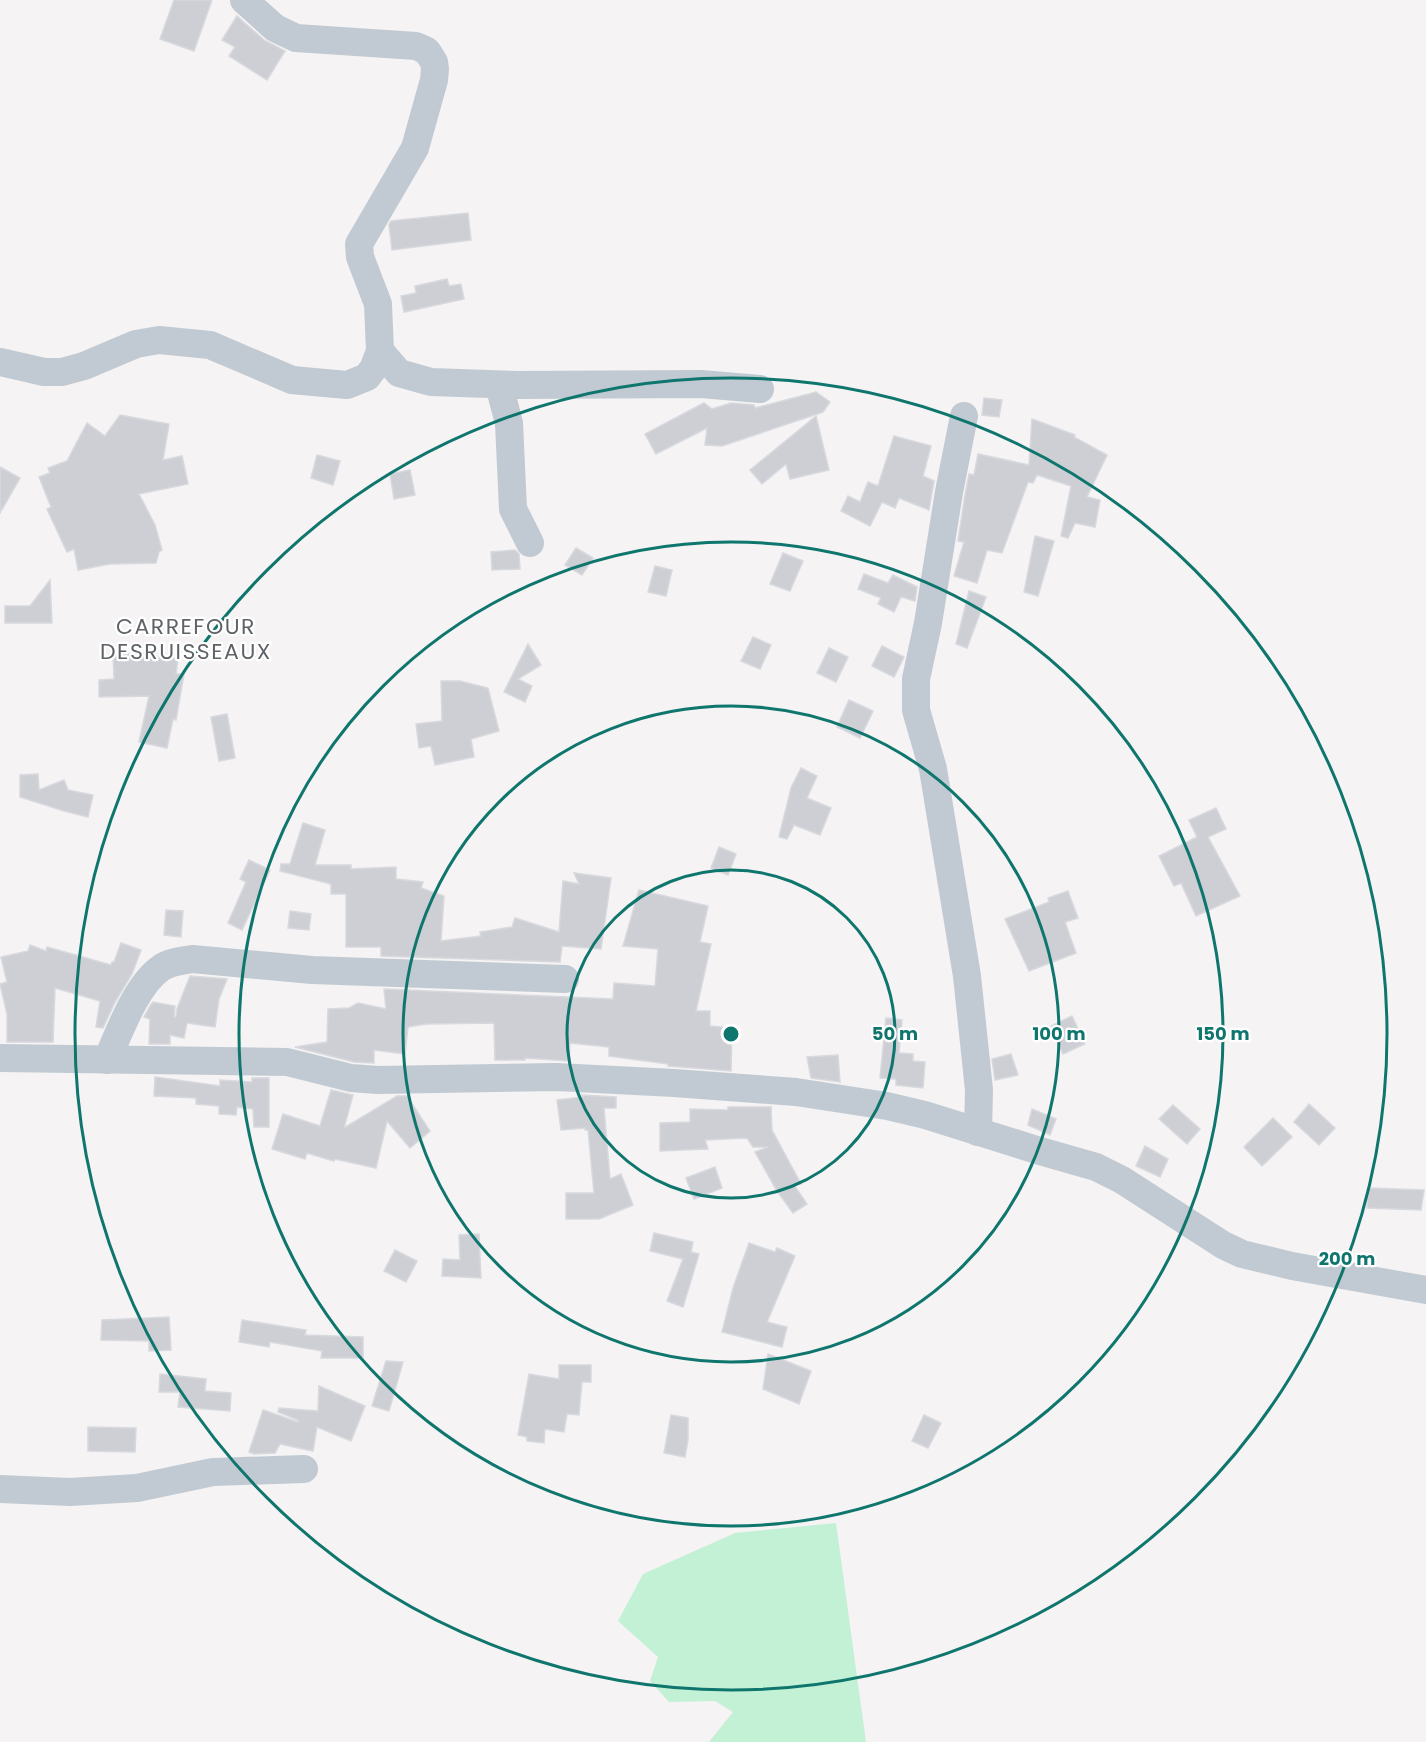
<svg xmlns="http://www.w3.org/2000/svg" width="1426" height="1742" viewBox="0 0 1426 1742" font-family="Poppins,sans-serif">
	<rect width="100%" height="100%" fill="#f5f3f3"/>
	<!-- green -->
	<path fill="#c3f1d5" d="M836 1523 866 1742H709L733 1712 715 1701 669 1702 650 1681 658 1657 618 1621 643 1574 735 1533Z"/>
	<!-- building -->
	<g fill="#cdcfd5" stroke="#d7d9de" stroke-width="1.5">
		<path d="M174 0H212L194 51 160 39Z"/>
		<path d="M237 16 264 40 285 51 267 80 229 56 235 47 222 40Z"/>
		<path d="M468 213 471 240 392 250 389 225 391 221Z"/>
		<path d="M447 279 449 286 461 284 464 299 404 312 401 296 416 293 415 286Z"/>
		<path d="M816 392 830 402 823 412 722 446 705 445 707 428 656 454 645 434 704 403 712 409 731 403 754 405 755 408Z"/>
		<path d="M984 398 1002 400 999 417 982 415Z"/>
		<path d="M120 415 169 424 163 460 182 456 188 484 139 494 155 525 162 550 159 552 156 563 110 564 78 570 74 549 67 552 47 509 51 507 39 477 50 473 48 468 67 461 87 423 105 436Z"/>
		<path d="M816 416 829 470 790 479 786 464 762 484 750 470Z"/>
		<path d="M1032 419 1075 435 1074 437 1107 455 1087 497 1100 500 1095 527 1075 523 1068 538 1061 536 1071 486 1037 475 1033 483 1028 482 1002 553 987 550 977 583 954 576 964 542 958 541 965 495 969 474 974 475 978 454 1029 465Z"/>
		<path d="M894 436 931 446 923 476 934 481 929 510 899 498 895 508 882 502 870 526 841 511 848 496 860 502 868 482 878 486Z"/>
		<path d="M317 455 340 461 333 485 311 478Z"/>
		<path d="M0 467 20 478 0 513Z"/>
		<path d="M410 470 415 495 394 499 390 474Z"/>
		<path d="M1035 536 1054 541 1038 596 1024 592Z"/>
		<path d="M576 548 593 558 582 575 565 565Z"/>
		<path d="M515 550 519 554 520 569 492 570 491 552Z"/>
		<path d="M783 553 803 561 790 591 770 584Z"/>
		<path d="M655 566 672 570 666 596 648 592Z"/>
		<path d="M864 574 888 583 893 575 917 587 915 601 901 597 894 612 878 604 881 598 858 589Z"/>
		<path d="M50 580 52 623H5V606H30Z"/>
		<path d="M969 591 986 597 967 648 956 644Z"/>
		<path d="M753 637 771 645 760 669 741 661Z"/>
		<path d="M528 644 541 665 518 679 532 686 525 702 504 692Z"/>
		<path d="M882 646 904 657 894 677 872 666Z"/>
		<path d="M829 648 848 657 836 682 817 673Z"/>
		<path d="M146 653V656L178 659 176 674H184L176 720 173 719 167 748 139 742 149 696 99 697V680L114 679 113 654Z"/>
		<path d="M441 681H460L488 688 499 731 471 739 474 757 435 765 431 746 419 748 416 724 442 721Z"/>
		<path d="M849 700 873 711 860 738 837 727Z"/>
		<path d="M227 714 235 758 219 761 211 717Z"/>
		<path d="M801 768 817 776 807 798 831 808 820 835 794 825 787 839 779 837 791 788Z"/>
		<path d="M38 774 39 790 64 780 68 790 93 795 88 817 64 811 20 797V775Z"/>
		<path d="M1216 808 1226 829 1208 837 1240 896 1196 916 1181 883 1174 886 1159 856 1197 837 1189 820Z"/>
		<path d="M303 823 325 830 315 865H351V869L396 867V879L423 882 421 888 444 896 441 941 481 936 480 932 512 927 515 918 559 932 563 881 579 884 574 873 611 878 601 949 562 946 560 962 381 956V947H346V894H331V884L280 871 281 864H290Z"/>
		<path d="M719 847 736 854 728 875 711 868Z"/>
		<path d="M249 860 270 870 242 930 228 923 246 882 240 879Z"/>
		<path d="M639 890 708 906 700 942 711 944 696 1011H710V1026L732 1028 731 1071 668 1066V1064L609 1056V1047L570 1043 569 1061 525 1058V1060H495L494 1023 426 1024 408 1027 405 1054 374 1050V1063L354 1062 295 1047 327 1042 328 1009 349 1008 358 1003 386 1009 384 989 613 999 614 983 655 986 658 949 623 946Z"/>
		<path d="M1068 891 1078 918 1065 922 1076 953 1029 971 1005 919 1049 902 1048 898Z"/>
		<path d="M166 910 183 911 181 937 164 935Z"/>
		<path d="M290 911 311 914 309 930 288 928Z"/>
		<path d="M121 943 141 950 132 974 115 1002 103 1028 96 1027 100 1001 55 988 53 1042H7V1014L0 984 7 982 1 957 28 951 30 945 46 951 47 947 111 965 112 962H114Z"/>
		<path d="M190 976 227 979 219 999 215 1027 187 1023 184 1038 170 1035V1044H149L150 1019 144 1017 150 1006 153 1002 175 1006 174 1017H176L177 1009Z"/>
		<path d="M1072 1016 1085 1044 1063 1054 1051 1026Z"/>
		<path d="M886 1018 902 1020 899 1053 913 1054V1061L925 1062 923 1088 896 1085V1079L880 1078Z"/>
		<path d="M1011 1054 1018 1075 995 1080 992 1059Z"/>
		<path d="M838 1055 840 1082 811 1078 807 1057Z"/>
		<path d="M155 1077 220 1086V1080L252 1082V1078H269V1127H254L253 1109 237 1107 236 1115 219 1114V1106L196 1104V1098L154 1096Z"/>
		<path d="M331 1090 353 1095 344 1128 397 1096H407L430 1131 410 1148 387 1121 376 1168 335 1159 334 1161 307 1153 305 1159 272 1149 283 1114 320 1126Z"/>
		<path d="M582 1095 616 1097V1108H604L610 1179 621 1174 633 1205 599 1219H566V1193H594L588 1130H585V1128L561 1130 557 1100 583 1097Z"/>
		<path d="M1309 1104 1335 1128 1319 1145 1294 1122Z"/>
		<path d="M1173 1105 1200 1129 1187 1144 1159 1119Z"/>
		<path d="M728 1107H771L772 1130 801 1184 794 1185 807 1204 793 1213 777 1191 755 1152 768 1147H753L747 1138 705 1140 708 1149 660 1151V1123L690 1122V1109L728 1110Z"/>
		<path d="M1032 1109 1056 1119 1050 1135 1028 1125Z"/>
		<path d="M1273 1118 1292 1137 1262 1166 1244 1147Z"/>
		<path d="M1145 1146 1168 1159 1160 1177 1136 1166Z"/>
		<path d="M715 1167 722 1188 694 1199 686 1178Z"/>
		<path d="M1368 1188 1424 1190 1421 1210 1367 1208Z"/>
		<path d="M654 1233 693 1242 691 1252 699 1254 683 1307 667 1301 683 1259 650 1251Z"/>
		<path d="M479 1234 481 1278 442 1276 443 1259 460 1260 459 1235Z"/>
		<path d="M749 1243 775 1252 777 1248 795 1256 767 1322 787 1327 782 1347 722 1332 733 1288Z"/>
		<path d="M395 1250 417 1261 406 1282 384 1271Z"/>
		<path d="M169 1317 171 1350 149 1351V1341L101 1340 102 1320Z"/>
		<path d="M242 1320 306 1330 305 1335 363 1337V1358H321L322 1351 270 1342 269 1347 239 1342Z"/>
		<path d="M768 1354 811 1371 799 1404 763 1389Z"/>
		<path d="M386 1361 403 1362 389 1411 372 1406Z"/>
		<path d="M559 1365H591V1382H582L579 1415 567 1414 564 1432 545 1429 544 1443 527 1441V1437L518 1435 529 1374 559 1379Z"/>
		<path d="M160 1374 206 1379 205 1391 231 1393 230 1411 178 1407 180 1392H159Z"/>
		<path d="M319 1386 365 1406 351 1441 317 1427 313 1451 280 1444 275 1453 254 1454 249 1452 263 1410 298 1422V1420L278 1412 279 1408 318 1411Z"/>
		<path d="M671 1415 688 1418V1440L685 1457 664 1453Z"/>
		<path d="M924 1415 941 1423 928 1448 912 1441Z"/>
		<path d="M88 1427 136 1428 135 1452 88 1451Z"/>
	</g>
	<g fill="none" stroke-linecap="round" stroke-linejoin="round">
		<!-- minor -->
		<g stroke="#c1cad2" stroke-width="28">
			<path d="M380 351 399 373 431 382 518 385 701 384 760 389"/>
			<path d="M0 362 44 372H62L84 366 136 344 159 340 210 345 292 380 347 385 367 377 373 369 380 351 378 304 360 257 359 244 415 148 434 80 435 69 434 62 427 51 416 46 296 38 275 28 244 0"/>
			<path d="M499 385 509 423 513 509 530 543"/>
			<path d="M964 416 949 492 928 623 916 679V710L933 769 967 976 979 1090 978 1132"/>
			<path d="M0 1058 287 1062 351 1078 378 1080 557 1077 674 1083 796 1092 887 1106 925 1115 1040 1151 1096 1167 1122 1180 1223 1245 1242 1254 1292 1266 1426 1290"/>
			<path d="M107 1060C119 1033 136 985 161 968 169 962 182 961 192 959L312 970 565 979"/>
			<path d="M0 1489 70 1492 137 1488 213 1472 304 1469"/>
		</g>
	</g>
	<!-- distance rings -->
	<g fill="none" stroke="#0f766e" stroke-width="3">
		<circle cx="731" cy="1034" r="164"/>
		<circle cx="731" cy="1034" r="328"/>
		<circle cx="731" cy="1034" r="492"/>
		<circle cx="731" cy="1034" r="656"/>
	</g>
	<g text-anchor="middle" stroke-width="4.5" stroke-linejoin="round" paint-order="stroke">
		<!-- quarter labels -->
		<g font-size="22" letter-spacing="1.5" fill="#5f6368" stroke="#fff">
			<text x="186" y="634">CARREFOUR<tspan x="186" dy="25">DESRUISSEAUX</tspan></text>
		</g>
	</g>
	<circle cx="731" cy="1034" r="9" fill="#0f766e" stroke="#fff" stroke-width="3"/>
	<g font-size="18" text-anchor="middle" font-weight="bold" fill="#0f766e" stroke="#fff" stroke-width="4.5" stroke-linejoin="round" paint-order="stroke">
		<text x="895" y="1040">50 m</text>
		<text x="1059" y="1040">100 m</text>
		<text x="1223" y="1040">150 m</text>
		<text x="1347" y="1265">200 m</text>
	</g>
</svg>
